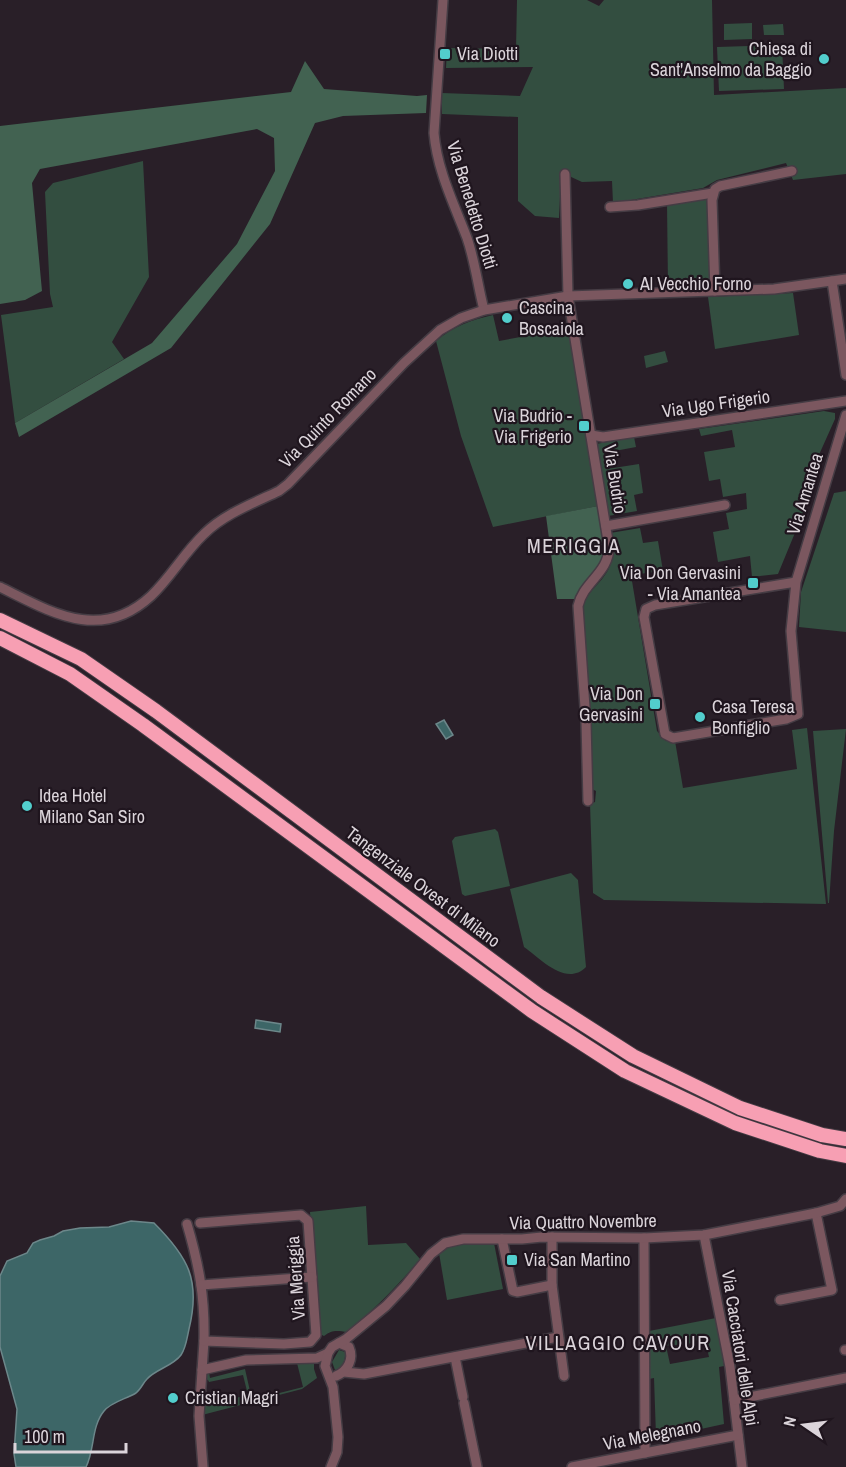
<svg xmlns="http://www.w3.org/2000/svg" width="846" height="1467" viewBox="0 0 846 1467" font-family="'Archivo Narrow',sans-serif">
	<rect width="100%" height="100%" fill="#291f28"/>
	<!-- green -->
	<g fill="#334e40" fill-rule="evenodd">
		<path d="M517 0H587L599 6 604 0H712L714 95 846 88V174L793 180 786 163 717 180 703 188 613 203 612 181 582 182 569 176H561L559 218 535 216 518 201V117L442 114V93L520 96 533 67 446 68 447 48 516 49Z"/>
		<path d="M752 23V39L724 40V24Z"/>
		<path d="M783 24 784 35H764L763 25Z"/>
		<path d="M782 45 784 89 719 91 717 47Z"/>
		<path d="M143 161 149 277 112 342 124 359 15 423 1 315 53 307 50 294 45 192 53 183Z"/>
		<path d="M707 198 710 285 668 286 667 204Z"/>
		<path d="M793 293 799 335 715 349 708 297Z"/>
		<path d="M493 315 499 341 570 328 598 506 493 527 461 436 436 341C454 326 471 320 493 315Z"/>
		<path d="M665 351 668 362 646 368 644 356Z"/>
		<path d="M824 411 835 413V419L818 457 811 494 778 574 752 577 750 556 718 562 713 532 729 529 726 513 747 509 746 493 723 497 720 479 709 481 704 452 735 447 732 430 701 436 699 429Z"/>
		<path d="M634 437 636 447 604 453 607 469 639 464 643 493 634 495 637 511 608 516 596 444Z"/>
		<path d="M846 491V632L799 627 801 592 834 493Z"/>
		<path d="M640 528 643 543 658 541 663 571 631 575 657 731 666 741H675L683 788 797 769 792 730 807 728 826 904 604 900 593 893 590 804 595 802 596 791 590 788 582 607C588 589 607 580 611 562 614 553 611 542 610 533Z"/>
		<path d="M846 729 834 831 829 903H828L813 731Z"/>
		<path d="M495 829 498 832 510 886 465 896 462 894 452 841 455 837Z"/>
		<path d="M571 873 578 880 586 967C566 987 541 959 524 947L510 889Z"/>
		<path d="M366 1206 368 1245 406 1243 420 1259C398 1286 374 1309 348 1332 337 1331 333 1329 324 1336L318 1333 310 1212Z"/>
		<path d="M459 1243H494L503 1289 447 1300 439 1253 450 1245Z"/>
		<path d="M716 1318 724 1366 719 1367 724 1424 664 1437 656 1436 654 1378 649 1379V1331ZM705 1339 709 1357 670 1364 666 1346 695 1343V1341Z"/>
		<path d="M339 1350 345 1352C346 1360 342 1369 335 1370L332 1362Z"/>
		<path d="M314 1361V1369L317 1378 302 1389 202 1415V1406L248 1395 243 1375 209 1382 208 1380 203 1378 204 1374 209 1372 210 1378 245 1369 252 1400 303 1387 297 1363Z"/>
	</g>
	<!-- forest -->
	<g fill="#426251">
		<path d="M305 61 324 89 417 96 427 95 426 113 343 116 315 123 270 224 171 348 19 437 15 423 152 343 237 244 275 171 274 138 257 129 40 169 32 183 42 291 25 300 0 304V126L291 92Z"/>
		<path d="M598 506C601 525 610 550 597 567 588 579 580 585 575 599H557L546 516Z"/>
	</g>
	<!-- water -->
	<g fill="#3d6667" stroke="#6c878a" stroke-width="1.5">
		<path d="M444 720 453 735 446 739 436 724Z"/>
		<path d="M256 1020 281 1024 280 1032 255 1028Z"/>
		<path d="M131 1221 154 1223C188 1257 201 1280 189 1329 187 1338 186 1348 181 1355 173 1366 156 1369 147 1379 143 1383 141 1389 136 1393 126 1399 111 1402 104 1411 91 1427 95 1449 86 1467H16L14 1454 17 1409 0 1347V1276L7 1261 27 1253 33 1243 40 1240 54 1236 63 1231 80 1228 109 1227Z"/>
	</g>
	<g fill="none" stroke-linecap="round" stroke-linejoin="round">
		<!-- minor casing -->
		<g stroke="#453c44" stroke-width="12">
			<g id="minor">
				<path d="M443 0 434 133C437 170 454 204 467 238 475 261 478 287 484 310"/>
				<path d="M565 174 568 296 609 547C609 573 583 582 578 606L586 722 588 801"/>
				<path d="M610 207 638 205 713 193"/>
				<path d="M832 281 846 375"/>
				<path d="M715 291 712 200 715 189 720 186 792 171"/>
				<path d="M591 435 603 437 846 401"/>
				<path d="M606 526 725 505"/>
				<path d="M796 582 655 605 646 609 644 617 665 734 673 738 786 719 798 714 791 631 796 582 846 415"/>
				<path d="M0 587C51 612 100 643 151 596 171 577 184 553 204 534 224 514 254 503 279 491L288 484 404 363 440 330 461 318 484 310 568 296 774 289 846 279"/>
				<path d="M200 1223 301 1215 308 1221 316 1335 310 1342 284 1344 204 1341 199 1416 203 1467"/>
				<path d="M187 1224C199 1265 205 1297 204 1341"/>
				<path d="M704 1235 730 1367 742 1467"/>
				<path d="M552 1237V1285L564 1376"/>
				<path d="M644 1238 645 1453"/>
				<path d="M502 1239 513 1291 517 1292 552 1285"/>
				<path d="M201 1285 312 1277"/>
				<path d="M780 1300 832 1290 816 1213"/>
				<path d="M845 1350H846"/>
				<path d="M455 1357 463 1397"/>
				<path d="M202 1370 246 1360 317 1358 328 1353"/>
				<path d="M344 1372 364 1374 558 1337"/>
				<path d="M336 1376C348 1371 354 1359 349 1347L339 1343"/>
				<path d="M734 1400 846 1378"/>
				<path d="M464 1403 477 1467"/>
				<path d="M331 1467 337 1452 338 1437 333 1387 325 1366 328 1353 332 1347 346 1339 386 1306 405 1286 431 1254 445 1243 463 1239H522L542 1237 644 1238 704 1235 816 1213 840 1206 846 1199"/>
				<path d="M572 1467 738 1435"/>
			</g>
		</g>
		<!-- highway casing -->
		<g stroke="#453c44" stroke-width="16">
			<g id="highway">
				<path d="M0 620 81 659 156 711 541 997 633 1056 740 1108 822 1135 846 1139"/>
				<path d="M0 638 70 674 143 725 532 1011 625 1071 735 1123 820 1151 846 1156"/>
			</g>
		</g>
		<!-- minor -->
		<use href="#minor" stroke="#7b575f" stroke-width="9"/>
		<!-- highway -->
		<use href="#highway" stroke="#f79fb3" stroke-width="14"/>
	</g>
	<!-- markers -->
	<g fill="#52cdcc" stroke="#1f151e" stroke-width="2">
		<rect x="439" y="48" width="12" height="12" rx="3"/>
		<circle cx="824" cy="59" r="6"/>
		<circle cx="628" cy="284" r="6"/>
		<circle cx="507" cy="318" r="6"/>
		<rect x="578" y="420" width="12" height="12" rx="3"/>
		<rect x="747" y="577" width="12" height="12" rx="3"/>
		<rect x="649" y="698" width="12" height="12" rx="3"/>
		<circle cx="700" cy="717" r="6"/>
		<circle cx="27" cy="806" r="6"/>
		<rect x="506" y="1254" width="12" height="12" rx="3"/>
		<circle cx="173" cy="1398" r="6"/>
	</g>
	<g text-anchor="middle" stroke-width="4.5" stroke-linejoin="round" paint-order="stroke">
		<!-- poi labels -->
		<g font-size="18" fill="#dbd4da" stroke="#1f151e" text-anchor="start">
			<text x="812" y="55" text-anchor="end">Chiesa di<tspan x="812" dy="21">Sant'Anselmo da Baggio</tspan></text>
			<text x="457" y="60">Via Diotti</text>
			<text x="640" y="290">Al Vecchio Forno</text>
			<text x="519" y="314">Cascina<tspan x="519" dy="21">Boscaiola</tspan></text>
			<text x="572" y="422" text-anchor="end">Via Budrio -<tspan x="572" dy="21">Via Frigerio</tspan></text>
			<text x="741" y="579" text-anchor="end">Via Don Gervasini<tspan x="741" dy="21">- Via Amantea</tspan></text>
			<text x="643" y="700" text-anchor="end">Via Don<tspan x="643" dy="21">Gervasini</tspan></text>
			<text x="712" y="713">Casa Teresa<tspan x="712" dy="21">Bonfiglio</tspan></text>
			<text x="39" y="802">Idea Hotel<tspan x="39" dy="21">Milano San Siro</tspan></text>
			<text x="524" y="1266">Via San Martino</text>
			<text x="185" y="1404">Cristian Magri</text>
		</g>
		<!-- street labels -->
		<g font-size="18" fill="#dbd4da" stroke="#1f151e">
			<text transform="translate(472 205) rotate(73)" y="6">Via Benedetto Diotti</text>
			<text transform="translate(716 404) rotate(-8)" y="6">Via Ugo Frigerio</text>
			<text transform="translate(328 418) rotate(-46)" y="6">Via Quinto Romano</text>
			<text transform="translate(615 479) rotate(81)" y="6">Via Budrio</text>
			<text transform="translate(805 494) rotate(-73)" y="6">Via Amantea</text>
			<text transform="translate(423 887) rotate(37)" y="6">Tangenziale Ovest di Milano</text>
			<text transform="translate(583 1222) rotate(-1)" y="6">Via Quattro Novembre</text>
			<text transform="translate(296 1278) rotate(-94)" y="6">Via Meriggia</text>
			<text transform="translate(740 1348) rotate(81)" y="6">Via Cacciatori delle Alpi</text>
			<text transform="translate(652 1435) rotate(-11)" y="6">Via Melegnano</text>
		</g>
		<!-- neighbourhood labels -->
		<g font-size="20" letter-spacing="1.5" fill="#dbd4da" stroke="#1f151e">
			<text x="574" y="553">MERIGGIA</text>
			<text x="618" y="1350">VILLAGGIO CAVOUR</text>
		</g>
	</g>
	<!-- north arrow -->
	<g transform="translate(804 1425) rotate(284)" stroke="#1f151e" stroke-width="4.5" paint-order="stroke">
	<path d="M0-4.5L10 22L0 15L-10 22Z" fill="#dbd4da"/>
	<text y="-9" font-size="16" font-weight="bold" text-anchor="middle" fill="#dbd4da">N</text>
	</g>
	<!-- scale -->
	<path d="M15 1443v9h111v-9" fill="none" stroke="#dbd4da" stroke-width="3"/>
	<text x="24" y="1443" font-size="18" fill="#dbd4da" stroke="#1f151e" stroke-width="4.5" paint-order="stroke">100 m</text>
</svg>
